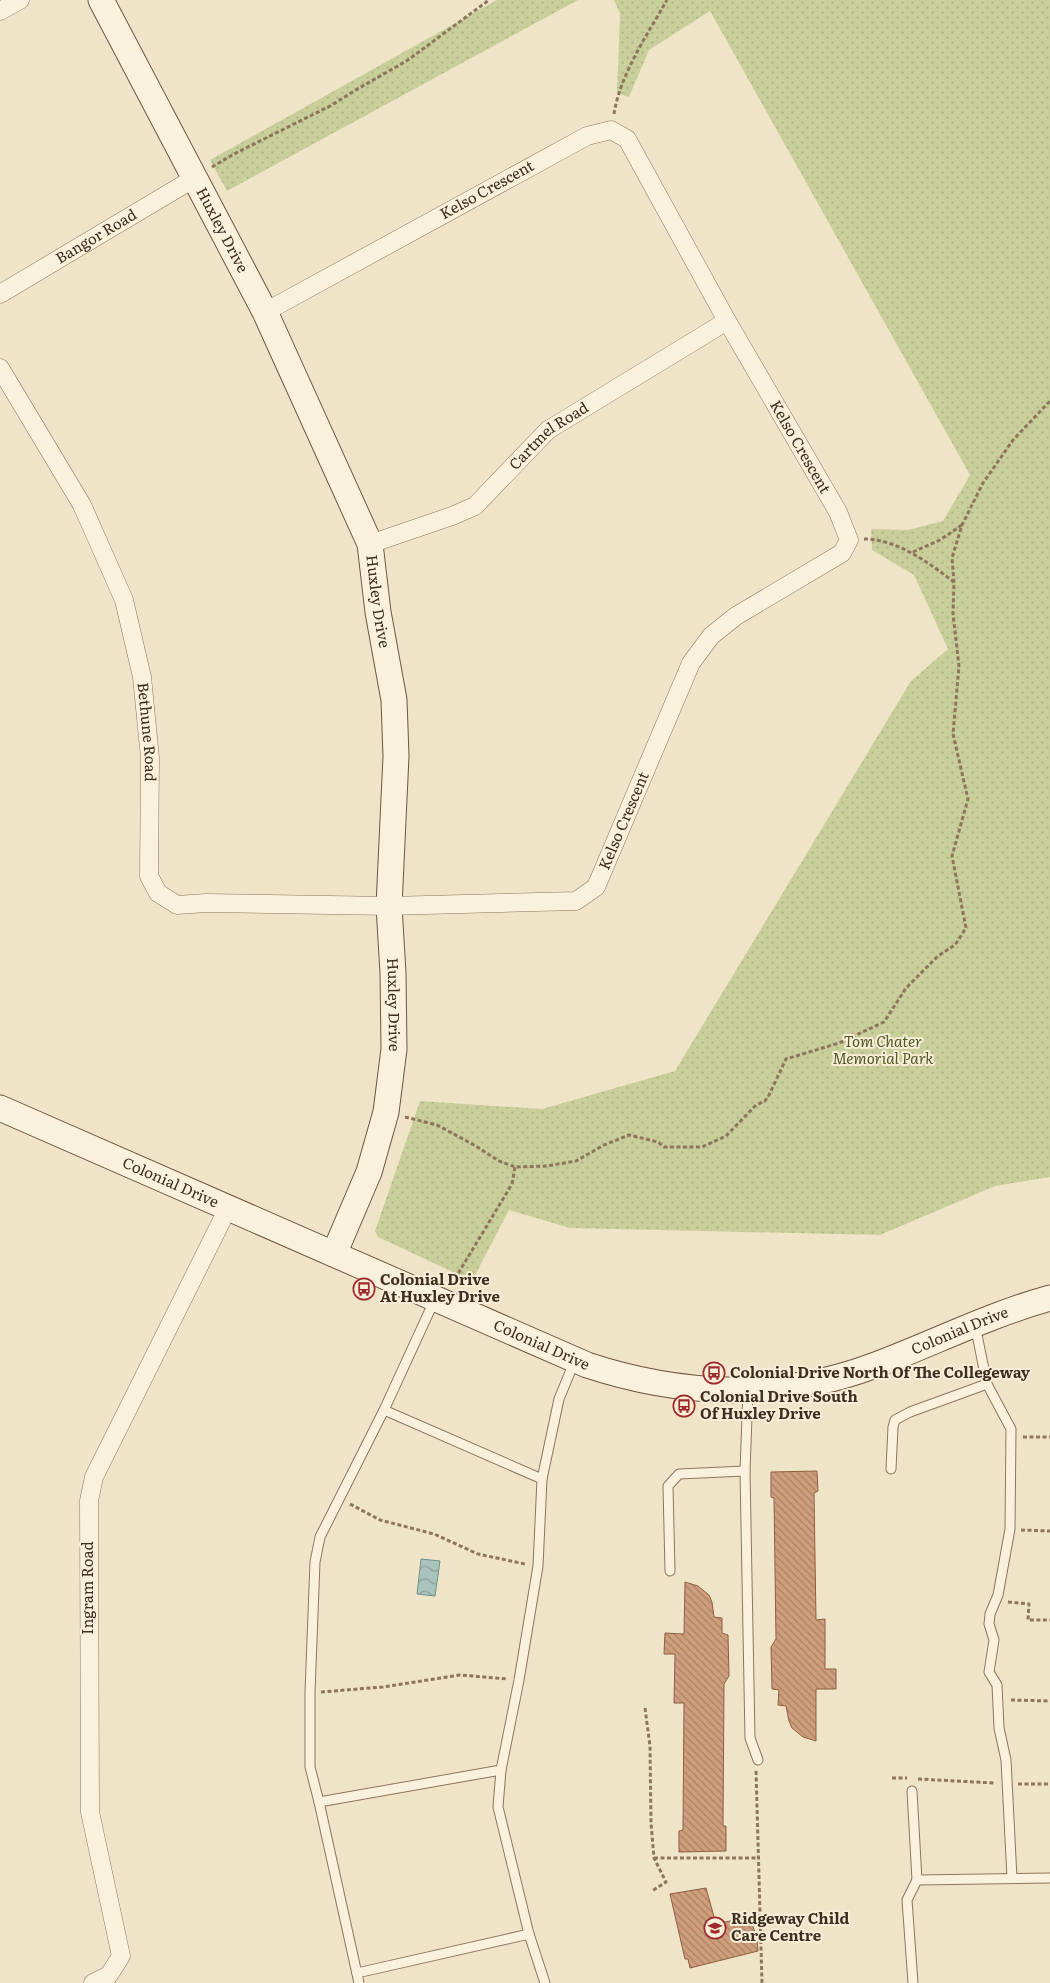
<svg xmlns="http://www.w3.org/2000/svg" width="1050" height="1983" viewBox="0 0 1050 1983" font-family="Literata,serif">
	<defs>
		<pattern id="park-dots" width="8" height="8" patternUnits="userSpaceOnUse" patternTransform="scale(1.25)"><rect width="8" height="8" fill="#c9cf9b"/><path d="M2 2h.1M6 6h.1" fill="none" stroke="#aeb285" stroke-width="1.8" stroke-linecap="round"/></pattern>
		<pattern id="water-waves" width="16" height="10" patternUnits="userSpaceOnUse" patternTransform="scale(1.25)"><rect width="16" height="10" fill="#a9c4bc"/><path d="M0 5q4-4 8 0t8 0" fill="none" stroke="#8ba098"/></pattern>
		<pattern id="building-back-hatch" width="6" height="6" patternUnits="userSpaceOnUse" patternTransform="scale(1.25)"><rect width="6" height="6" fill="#cf9f7d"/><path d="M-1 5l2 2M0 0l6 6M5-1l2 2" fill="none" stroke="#a98266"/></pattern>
	</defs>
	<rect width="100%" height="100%" fill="#f0e4c8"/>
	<!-- park -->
	<g fill="url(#park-dots)">
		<path d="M497 0H578L227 191 210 160Z"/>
		<path d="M614 0H1050V1177L995 1186 880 1235 570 1228 509 1210 472 1281 378 1237 375 1231 420 1101 542 1109 675 1071 911 681 948 649 914 575 872 550 871 529 908 530 943 521 970 475 710 11 649 50 629 97 617 93 620 14Z"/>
	</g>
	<!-- water -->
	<path fill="url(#water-waves)" stroke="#6f938a" d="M421 1559 440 1561 435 1596 417 1594Z"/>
	<!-- building -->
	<g fill="url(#building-back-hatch)" stroke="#8d5f41">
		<path d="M817 1471 818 1491 814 1493 816 1620 825 1619V1669H836V1689H816V1741L803 1737 792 1728 789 1721 786 1706 778 1705 779 1690 772 1689 771 1647 776 1639 774 1498 771 1497V1472Z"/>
		<path d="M685 1582 698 1586 709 1595 712 1602 714 1617 722 1618V1633L728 1635 729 1676 724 1684 723 1826H726V1851L679 1852V1831L683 1830 684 1703H674L675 1654H664L665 1633 684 1634Z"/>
		<path d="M706 1888 716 1924 749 1917 757 1937 758 1951 690 1968 688 1959H685L670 1894Z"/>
	</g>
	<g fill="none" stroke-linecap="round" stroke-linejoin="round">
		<!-- lane casing -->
		<g stroke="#8d765c" stroke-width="11">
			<g id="lane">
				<path d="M975 1325 987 1384 1011 1429 1010 1529 998 1595 990 1614 989 1624 994 1640 989 1672 997 1685 999 1728 1006 1760 1012 1878"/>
				<path d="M748 1390 745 1471 750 1738 758 1760"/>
				<path d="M384 1410 542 1479"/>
				<path d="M891 1469 893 1427 895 1420 910 1412 987 1384"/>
				<path d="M670 1571 668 1486 679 1474 745 1471"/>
				<path d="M912 1791 917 1880"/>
				<path d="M319 1802 501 1770"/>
				<path d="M357 1973 529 1934"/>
				<path d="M359 1983 319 1802 310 1767V1692L315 1562 320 1537 384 1410 435 1299"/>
				<path d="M545 1983 529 1934 498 1807 501 1770 519 1680 538 1566 542 1479 559 1399 575 1360"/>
				<path d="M913 1983 907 1900 917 1880 1050 1878"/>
			</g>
		</g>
		<!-- street casing -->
		<g stroke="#8d765c" stroke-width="19">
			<g id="street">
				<path d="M0 11 20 0"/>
				<path id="s1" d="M0 294 193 179"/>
				<path id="s2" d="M0 368 82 505 124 600 142 677 150 758 149 876 158 893 177 905 206 903 389 906 576 901 596 887 691 663 711 636 736 616 842 553 849 540 838 512 727 321 627 139 611 130 587 136 265 312"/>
				<path id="s3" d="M370 544 452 516 475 506 548 430 727 321"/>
				<path d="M93 1983 109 1975 121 1956 90 1812 89 1501 94 1477 228 1208"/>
			</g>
		</g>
		<!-- secondary casing -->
		<g stroke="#6f573f" stroke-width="27">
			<g id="secondary">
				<path id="s4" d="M101 0 265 312 370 544 378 612 394 700 396 756 389 906 393 973 394 1049 386 1112 369 1172 334 1254"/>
				<path id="s5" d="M0 1108 587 1365C678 1395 778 1401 870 1367 930 1345 988 1315 1050 1298"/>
			</g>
		</g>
		<!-- path -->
		<g stroke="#8d765c" stroke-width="3" stroke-dasharray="4 2.5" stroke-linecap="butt">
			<path d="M614 114C620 75 647 35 667 0"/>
			<path d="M212 167 234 154 332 105 354 91 408 60 489 0"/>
			<path d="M864 539C897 539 929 563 954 582"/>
			<path d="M913 552 940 540 962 525"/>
			<path d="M405 1117 437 1125 474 1145 499 1161 515 1167 547 1166 576 1161 604 1145 629 1135 658 1142 664 1147H702L726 1136 756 1105 765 1101 769 1095 786 1059 839 1043 884 1022 906 988 938 956 955 945 966 928 952 856 968 799 953 734 959 666 953 614 954 582 952 558 962 525 983 483 1013 440 1050 401"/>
			<path d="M450 1283 456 1277 512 1184 515 1167"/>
			<path d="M1023 1437H1050"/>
			<path d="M350 1504 380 1520 434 1534 478 1554 525 1564"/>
			<path d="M1021 1530 1050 1531"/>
			<path d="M1008 1602 1029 1604 1028 1620H1050"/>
			<path d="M321 1692 383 1687 460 1675 508 1679"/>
			<path d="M1011 1700 1050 1701"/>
			<path d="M645 1708 650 1746 651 1823 654 1858 666 1882 652 1891"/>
			<path d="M756 1771 762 1983"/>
			<path d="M892 1778H907"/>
			<path d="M918 1779 994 1783"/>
			<path d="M1018 1784H1050"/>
			<path d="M654 1858H757"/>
		</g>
		<!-- lane -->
		<use href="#lane" stroke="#faf1dc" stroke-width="9"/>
		<!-- street -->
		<use href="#street" stroke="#faf1dc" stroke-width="18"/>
		<!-- secondary -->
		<use href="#secondary" stroke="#faf1dc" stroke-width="25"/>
	</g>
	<!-- icons -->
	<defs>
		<g id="bus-ring" transform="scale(1.125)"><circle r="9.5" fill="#f7eed8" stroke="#9e2a2b" stroke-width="1.5"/><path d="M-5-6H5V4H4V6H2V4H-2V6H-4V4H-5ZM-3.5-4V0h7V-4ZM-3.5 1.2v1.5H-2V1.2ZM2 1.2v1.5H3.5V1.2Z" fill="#9e2a2b"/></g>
		<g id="school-ring" transform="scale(1.125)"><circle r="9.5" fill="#f7eed8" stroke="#9e2a2b" stroke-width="1.5"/><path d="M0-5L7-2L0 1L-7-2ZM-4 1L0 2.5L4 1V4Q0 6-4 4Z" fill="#9e2a2b"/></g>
	</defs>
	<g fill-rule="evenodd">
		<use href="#bus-ring" x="364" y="1289"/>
		<use href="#bus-ring" x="714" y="1373"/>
		<use href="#bus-ring" x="684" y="1406"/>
		<use href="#school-ring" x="715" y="1928"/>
	</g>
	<g text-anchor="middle" stroke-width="4" stroke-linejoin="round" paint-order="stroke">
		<!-- street labels -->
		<g font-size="15" fill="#3d2e20" stroke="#f7eed8">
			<text transform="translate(487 190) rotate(-29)" y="5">Kelso Crescent</text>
			<text dy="5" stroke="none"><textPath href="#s4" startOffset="260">Huxley Drive</textPath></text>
			<text dy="5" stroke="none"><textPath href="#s1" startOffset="112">Bangor Road</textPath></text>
			<text dy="5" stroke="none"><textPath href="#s3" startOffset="214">Cartmel Road</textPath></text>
			<text transform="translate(800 447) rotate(60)" y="5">Kelso Crescent</text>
			<text dy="5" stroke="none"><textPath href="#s4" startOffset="665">Huxley Drive</textPath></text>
			<text dy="5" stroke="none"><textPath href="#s2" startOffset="398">Bethune Road</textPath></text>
			<text dy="5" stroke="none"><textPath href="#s2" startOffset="1079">Kelso Crescent</textPath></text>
			<text dy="5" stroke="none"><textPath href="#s4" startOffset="1070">Huxley Drive</textPath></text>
			<text dy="5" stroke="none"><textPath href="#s5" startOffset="186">Colonial Drive</textPath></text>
			<text dy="5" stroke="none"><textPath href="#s5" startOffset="1026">Colonial Drive</textPath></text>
			<text dy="5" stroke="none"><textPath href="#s5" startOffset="591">Colonial Drive</textPath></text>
			<text transform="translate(88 1588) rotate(-90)" y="5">Ingram Road</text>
		</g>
		<!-- park labels -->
		<g font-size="15" font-style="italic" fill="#4d5a26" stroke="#f7eed8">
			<text x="883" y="1047">Tom Chater<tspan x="883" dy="17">Memorial Park</tspan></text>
		</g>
		<!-- poi labels -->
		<g font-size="15" font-weight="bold" fill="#3d2e20" stroke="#f7eed8" text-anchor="start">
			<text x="380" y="1285">Colonial Drive<tspan x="380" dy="17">At Huxley Drive</tspan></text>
			<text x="730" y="1378">Colonial Drive North Of The Collegeway</text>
			<text x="700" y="1402">Colonial Drive South<tspan x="700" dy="17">Of Huxley Drive</tspan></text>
			<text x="731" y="1924">Ridgeway Child<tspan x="731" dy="17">Care Centre</tspan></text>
		</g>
	</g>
</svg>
